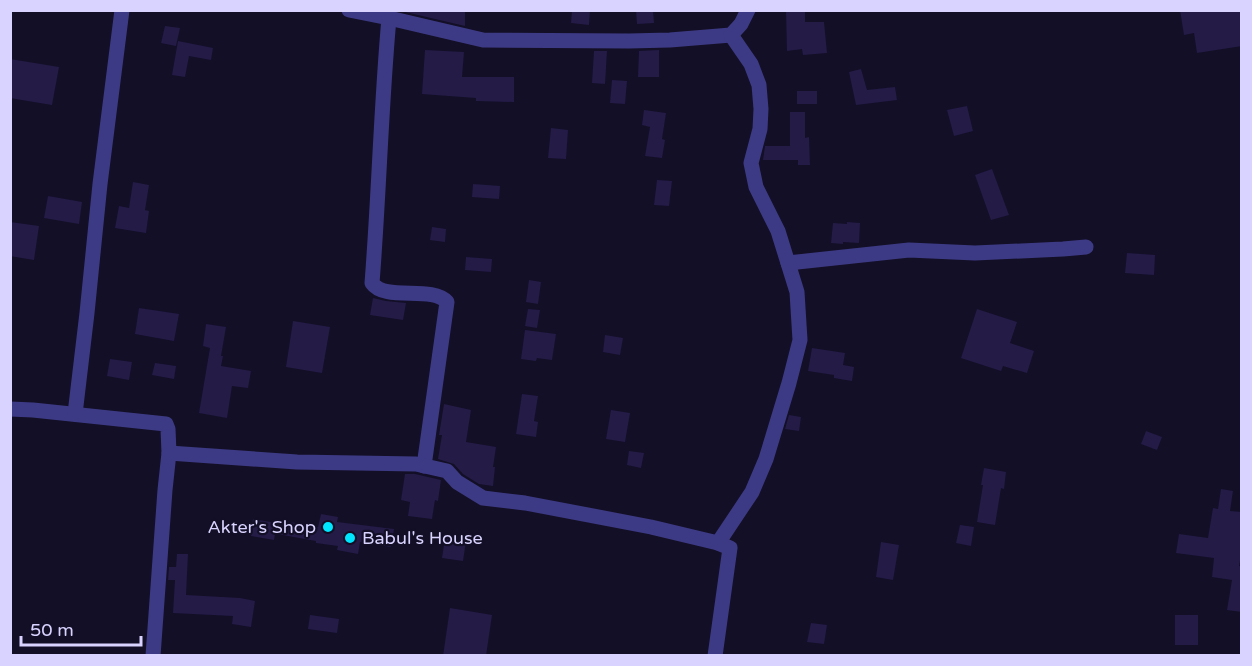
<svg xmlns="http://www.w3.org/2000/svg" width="1252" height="666" viewBox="0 0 1252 666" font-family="'Varela Round',sans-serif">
	<rect width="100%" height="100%" fill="#130f26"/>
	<!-- building -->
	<g fill="#241b47">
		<path d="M401 10H465V26L401 11Z"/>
		<path d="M572 10H590L589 25 571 23Z"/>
		<path d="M636 10H653L654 23 637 24Z"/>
		<path d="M786 10H805V22H824L827 53 803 55 802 49 787 51Z"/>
		<path d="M1180 10H1242V46L1197 53 1194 33 1184 35Z"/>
		<path d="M165 26 180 28 176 46 161 43Z"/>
		<path d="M178 41 213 48 211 60 189 56 185 77 172 75Z"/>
		<path d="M425 50 464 52 462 77H514V102L476 101V98L422 94Z"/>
		<path d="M659 50V77H638L639 51Z"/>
		<path d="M594 51H607L605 84 592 83Z"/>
		<path d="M10 59 59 67 52 105 10 98Z"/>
		<path d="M861 69 867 90 895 87 897 100 856 105 849 72Z"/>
		<path d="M612 80 627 81 625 104 610 103Z"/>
		<rect x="797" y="91" width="20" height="13"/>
		<path d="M967 106 973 131 954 136 947 110Z"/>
		<path d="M644 110 666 113 662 139 665 140 662 158 645 156 650 127 642 125Z"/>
		<path d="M790 112H805V138L809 137 810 165H798V160H763L765 146H790Z"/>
		<path d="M551 128 568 130 566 159 548 158Z"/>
		<path d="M992 169 1009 215 991 220 975 175Z"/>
		<path d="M657 180 672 181 669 206 654 205Z"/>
		<path d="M133 182 149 185 145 210 149 211 146 233 115 228 119 206 129 208Z"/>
		<path d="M473 184 500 186 499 199 472 197Z"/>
		<path d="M48 196 82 202 79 224 44 218Z"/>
		<path d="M10 222 39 226 34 260 10 256Z"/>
		<path d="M847 222 860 223 859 243 843 242V244L831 243 833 223 847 224Z"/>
		<path d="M432 227 446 229 445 242 430 240Z"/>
		<path d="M1127 253 1155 255 1154 275 1125 273Z"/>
		<path d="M466 257 492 259 491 272 465 270Z"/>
		<path d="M529 280 541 282 538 304 526 302Z"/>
		<path d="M373 298 386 301 406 303 403 320 370 315Z"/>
		<path d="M139 308 179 314 174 341 135 334Z"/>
		<path d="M528 309 540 310 537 328 525 326Z"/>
		<path d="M977 309 1017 322 1010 343 1034 351 1027 373 1003 366 1001 371 961 358Z"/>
		<path d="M293 321 330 327 322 373 286 367Z"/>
		<path d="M206 324 226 327 221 356H223L221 366 251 371 248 388 232 386 227 418 199 413 210 348 203 346Z"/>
		<path d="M525 330 556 334 552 360 537 358 536 361 521 359Z"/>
		<path d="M605 335 623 338 620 355 603 352Z"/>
		<path d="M812 348 845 353 843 365 854 367 852 381 834 378V375L808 371Z"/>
		<path d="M110 359 132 362 129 380 107 376Z"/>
		<path d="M155 363 176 366 174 379 152 375Z"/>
		<path d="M522 394 538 396 534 421 538 422 536 437 516 434Z"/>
		<path d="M444 404 471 410 466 442 496 447 493 467H495L493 486 479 484 463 474 454 464 438 459 442 435H439Z"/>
		<path d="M611 410 630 413 625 442 606 439Z"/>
		<path d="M789 415 801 417 799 431 785 429Z"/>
		<path d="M1146 431 1162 437 1157 450 1141 444Z"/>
		<path d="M629 451 644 453 641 468 627 465Z"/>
		<path d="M984 468 1006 472 1004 489 1001 488 995 525 977 522 983 485H981Z"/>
		<path d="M405 474H415L441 480 438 501 435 500 432 519 408 516 410 502 401 500Z"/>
		<path d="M1221 489 1233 491 1230 511 1242 512V549L1239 566 1242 567V612L1227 610 1232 580 1212 577 1214 558 1176 553 1179 534 1208 538 1213 508 1218 509Z"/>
		<path d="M321 514 338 517 337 522 394 529 391 547 360 542 358 554 337 550 338 546 316 543V541L277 534 279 520 318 527Z"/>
		<path d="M253 519 277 523 274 540 251 536Z"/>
		<path d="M960 525 974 527 971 546 956 543Z"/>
		<path d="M445 538 466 541 463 561 442 558Z"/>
		<path d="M881 542 899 545 893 580 876 577Z"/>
		<path d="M177 554H188L186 595 240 598 255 601 251 627 232 624 233 616 173 613 175 580H168L169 567H176Z"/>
		<path d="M450 608 492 615 486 656H443Z"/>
		<path d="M310 615 339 619 337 633 308 629Z"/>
		<rect x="1175" y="615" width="23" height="30"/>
		<path d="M811 623 827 625 824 644 807 642Z"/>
	</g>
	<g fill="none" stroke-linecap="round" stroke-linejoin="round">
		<!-- minor -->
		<g stroke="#3d3a85" stroke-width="15">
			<path d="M349 10 389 18 483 40 629 41 670 40 731 35 741 24 748 10"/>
			<path d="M389 18C381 106 379 195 372 283 385 302 432 285 447 302L424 466"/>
			<path d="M788 263 909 250 975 253 1063 249 1086 247"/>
			<path d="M10 409 33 410 166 424 168 429 169 453 297 462 416 464 447 471 457 482 483 498 525 503 651 527 718 543 730 548 715 656"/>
			<path d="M75 414 87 313 100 184 122 10"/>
			<path d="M718 543 752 492 766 459 789 383 800 340 797 292 778 231 756 187 751 163 760 129 761 109 759 85 751 64 731 35"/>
			<path d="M153 656 165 490 169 453"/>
		</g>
	</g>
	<!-- markers -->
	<g fill="#00e5ff" stroke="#130f26" stroke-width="2">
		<circle cx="328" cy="527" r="6"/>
		<circle cx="350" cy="538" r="6"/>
	</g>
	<g text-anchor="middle" stroke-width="4.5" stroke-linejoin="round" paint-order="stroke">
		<!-- poi labels -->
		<g font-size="18" fill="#d9d4ff" stroke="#130f26" text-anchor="end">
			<text x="316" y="533">Akter's Shop</text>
			<text x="362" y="544" text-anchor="start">Babul's House</text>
		</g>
	</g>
	<!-- border -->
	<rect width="1252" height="666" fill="none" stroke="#d9d4ff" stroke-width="24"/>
	<!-- scale -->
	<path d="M21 636v9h120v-9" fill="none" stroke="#d9d4ff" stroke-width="3"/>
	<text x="30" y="636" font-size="18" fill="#d9d4ff" stroke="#130f26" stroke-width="4.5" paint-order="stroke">50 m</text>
</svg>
